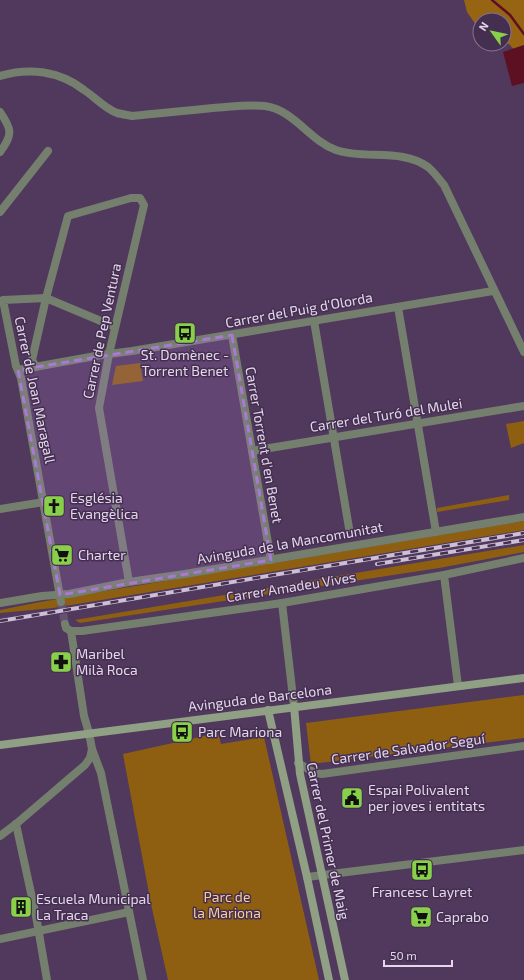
<svg xmlns="http://www.w3.org/2000/svg" width="524" height="980" viewBox="0 0 524 980" font-family="'Exo 2',sans-serif">
	<rect width="100%" height="100%" fill="#50395c"/>
	<!-- green -->
	<g fill="#8f5f11">
		<path d="M140 363 143 381 112 385 116 366Z"/>
		<path d="M524 421V443L511 448 506 424Z"/>
		<path d="M509 495V500L437 512V508Z"/>
		<path d="M524 521V530L53 608 0 613V610L40 602Z"/>
		<path d="M524 545V552L439 568 80 623 75 620Z"/>
		<path d="M524 695V738L311 764 306 723Z"/>
		<path d="M218 733 221 744 264 737 319 980H168L151 904 123 754Z"/>
	</g>
	<!-- forest -->
	<path fill="#966412" d="M464 0H524V62L510 45 504 41V20H480V29L478 28 467 12Z"/>
	<!-- water -->
	<path fill="#5e1023" d="M524 45V83L512 86 503 52Z"/>
	<g fill="none" stroke-linecap="round" stroke-linejoin="round">
		<!-- stream -->
		<path stroke="#5e1023" stroke-width="2.5" d="M492 0 510 15 524 34"/>
		<!-- street-tunnel -->
		<path stroke="#665172" stroke-width="8" stroke-dasharray="8 4" stroke-linecap="butt" d="M61 602 65 624"/>
		<!-- street -->
		<g stroke="#757f6e" stroke-width="8">
			<path d="M0 76C29 67 60 71 84 90 95 97 104 108 117 113 121 114 127 115 132 116 159 113 186 111 213 108 230 107 248 104 265 106 294 110 309 140 336 150 365 160 402 148 428 167 434 172 439 179 444 185L524 352"/>
			<path d="M0 112C12 129 13 135 0 152"/>
			<path d="M0 212 48 151"/>
			<path d="M398 307 436 532"/>
			<path d="M314 321 349 528"/>
			<path d="M232 335 271 560"/>
			<path d="M36 367 32 360 46 298 68 216 131 198H140L144 205 109 354 99 408 129 582"/>
			<path d="M18 370 101 355 132 351 493 291"/>
			<path d="M252 451 524 406"/>
			<path d="M0 509 44 502"/>
			<path d="M444 575 458 686"/>
			<path d="M61 602 21 378 16 366 3 300 46 298 115 327"/>
			<path d="M0 603 42 596 69 594 129 582 185 574 524 517"/>
			<path d="M282 603 294 706"/>
			<path d="M65 624 66 628 71 631H82L282 603 444 575 524 558"/>
			<path d="M92 749 101 773 143 980"/>
			<path d="M298 763 315 773 322 774 524 746"/>
			<path d="M16 824 36 916 47 980"/>
			<path d="M0 836 16 824 85 765 90 758 92 749 89 733 84 716 71 631"/>
			<path d="M307 877 524 850"/>
			<path d="M0 939 129 912"/>
		</g>
		<!-- secondary -->
		<g stroke="#8fa084" stroke-width="8">
			<path d="M294 706 300 774 345 980"/>
			<path d="M268 710 307 877 329 980"/>
			<path d="M0 745 524 678"/>
		</g>
		<!-- rail casing -->
		<g stroke="#cdbfd6" stroke-width="4">
			<g id="rail">
				<path d="M377 564 524 540"/>
				<path d="M0 621 524 533"/>
			</g>
		</g>
		<!-- rail -->
		<use href="#rail" stroke="#452f51" stroke-width="2.5" stroke-dasharray="8" stroke-linecap="butt"/>
	</g>
	<!-- marked area -->
	<path fill="#aa79d3" fill-opacity="0.2" stroke="#aa79d3" stroke-width="3" stroke-dasharray="8 5" stroke-linejoin="round" d="M232 335 271 560 60 595 18 370Z"/>
	<!-- icons -->
	<defs>
		<g id="bus-square" transform="scale(1.15)"><rect x="-9" y="-9" width="18" height="18" rx="4" fill="#88cf4a" stroke="#452f51"/><path d="M-5-6H5V4H4V6H2V4H-2V6H-4V4H-5ZM-3.5-4V0h7V-4ZM-3.5 1.2v1.5H-2V1.2ZM2 1.2v1.5H3.5V1.2Z" fill="#111"/></g>
		<g id="church-square" transform="scale(1.15)"><rect x="-9" y="-9" width="18" height="18" rx="4" fill="#88cf4a" stroke="#452f51"/><path d="M-1.2-6h2.4v3.5h3.3v2.4h-3.3V6h-2.4V-.1h-3.3v-2.4h3.3Z" fill="#111"/></g>
		<g id="supermarket-square" transform="scale(1.15)"><rect x="-9" y="-9" width="18" height="18" rx="4" fill="#88cf4a" stroke="#452f51"/><path d="M-6-5.5h2.5l.6 2H6L4.5 2H-2.5L-4.4-4H-6ZM-1.5 3.2a1.3 1.3 0 1 0 .1 0ZM3 3.2a1.3 1.3 0 1 0 .1 0Z" fill="#111"/></g>
		<g id="pharmacy-square" transform="scale(1.15)"><rect x="-9" y="-9" width="18" height="18" rx="4" fill="#88cf4a" stroke="#452f51"/><path d="M-2-6h4v4h4v4h-4v4h-4v-4h-4v-4h4Z" fill="#111"/></g>
		<g id="civic-square" transform="scale(1.15)"><rect x="-9" y="-9" width="18" height="18" rx="4" fill="#88cf4a" stroke="#452f51"/><path d="M-.6-6.5H3V-4.5H.6V-3L4-1V1h2V6H-6V1h2V-1L-.6-3ZM-1.2 2.5V6h2.4V2.5Z" fill="#111"/></g>
		<g id="building-square" transform="scale(1.15)"><rect x="-9" y="-9" width="18" height="18" rx="4" fill="#88cf4a" stroke="#452f51"/><path d="M-4-6H4V6H1V3H-1V6H-4ZM-2.5-4.3h1.7v1.8h-1.7ZM.8-4.3h1.7v1.8H.8ZM-2.5-1h1.7V.8h-1.7ZM.8-1h1.7V.8H.8Z" fill="#111"/></g>
	</defs>
	<g fill-rule="evenodd">
		<use href="#bus-square" x="185" y="333"/>
		<use href="#church-square" x="54" y="506"/>
		<use href="#supermarket-square" x="62" y="555"/>
		<use href="#pharmacy-square" x="61" y="662"/>
		<use href="#bus-square" x="182" y="732"/>
		<use href="#civic-square" x="352" y="798"/>
		<use href="#bus-square" x="422" y="870"/>
		<use href="#building-square" x="21" y="907"/>
		<use href="#supermarket-square" x="421" y="917"/>
	</g>
	<g text-anchor="middle" stroke-width="3" stroke-linejoin="round" paint-order="stroke">
		<!-- street labels -->
		<g font-size="14" fill="#e4d7ec" stroke="#452f51">
			<text transform="translate(299 310) rotate(-10)" y="5">Carrer del Puig d'Olorda</text>
			<text transform="translate(102 331) rotate(-78)" y="5">Carrer de Pep Ventura</text>
			<text transform="translate(35 390) rotate(78)" y="5">Carrer de Joan Maragall</text>
			<text transform="translate(386 415) rotate(-9)" y="5">Carrer del Turó del Mulei</text>
			<text transform="translate(264 445) rotate(80)" y="5">Carrer Torrent d'en Benet</text>
			<text transform="translate(290 543) rotate(-10)" y="5">Avinguda de la Mancomunitat</text>
			<text transform="translate(291 587) rotate(-9)" y="5">Carrer Amadeu Vives</text>
			<text transform="translate(260 698) rotate(-7)" y="5">Avinguda de Barcelona</text>
			<text transform="translate(408 749) rotate(-8)" y="5">Carrer de Salvador Seguí</text>
			<text transform="translate(328 841) rotate(78)" y="5">Carrer del Primer de Maig</text>
		</g>
		<!-- poi labels -->
		<g font-size="14" fill="#e4d7ec" stroke="#452f51" text-anchor="start">
			<text x="185" y="360" text-anchor="middle">St. Domènec -<tspan x="185" dy="16">Torrent Benet</tspan></text>
			<text x="70" y="503">Església<tspan x="70" dy="16">Evangèlica</tspan></text>
			<text x="78" y="560">Charter</text>
			<text x="76" y="659">Maribel<tspan x="76" dy="16">Milà Roca</tspan></text>
			<text x="198" y="737">Parc Mariona</text>
			<text x="368" y="795">Espai Polivalent<tspan x="368" dy="16">per joves i entitats</tspan></text>
			<text x="422" y="897" text-anchor="middle">Francesc Layret</text>
			<text x="36" y="904">Escuela Municipal<tspan x="36" dy="16">La Traca</tspan></text>
			<text x="436" y="922">Caprabo</text>
		</g>
		<!-- park labels -->
		<g font-size="14" fill="#f8cd98" stroke="#452f51">
			<text x="227" y="902">Parc de<tspan x="227" dy="16">la Mariona</tspan></text>
		</g>
	</g>
	<!-- north arrow -->
	<g transform="translate(492 32) rotate(303)"><circle r="19" fill="#452f51" stroke="#85728f"/>
	<path d="M0-3L7 15L0 10L-7 15Z" fill="#88cf4a"/>
	<text y="-6" font-size="11" font-weight="bold" text-anchor="middle" fill="#e4d7ec">N</text>
	</g>
	<!-- scale -->
	<path d="M384 960v6h68v-6" fill="none" stroke="#e4d7ec" stroke-width="2"/>
	<text x="390" y="960" font-size="12" fill="#e4d7ec" stroke="#452f51" stroke-width="3" paint-order="stroke">50 m</text>
</svg>
